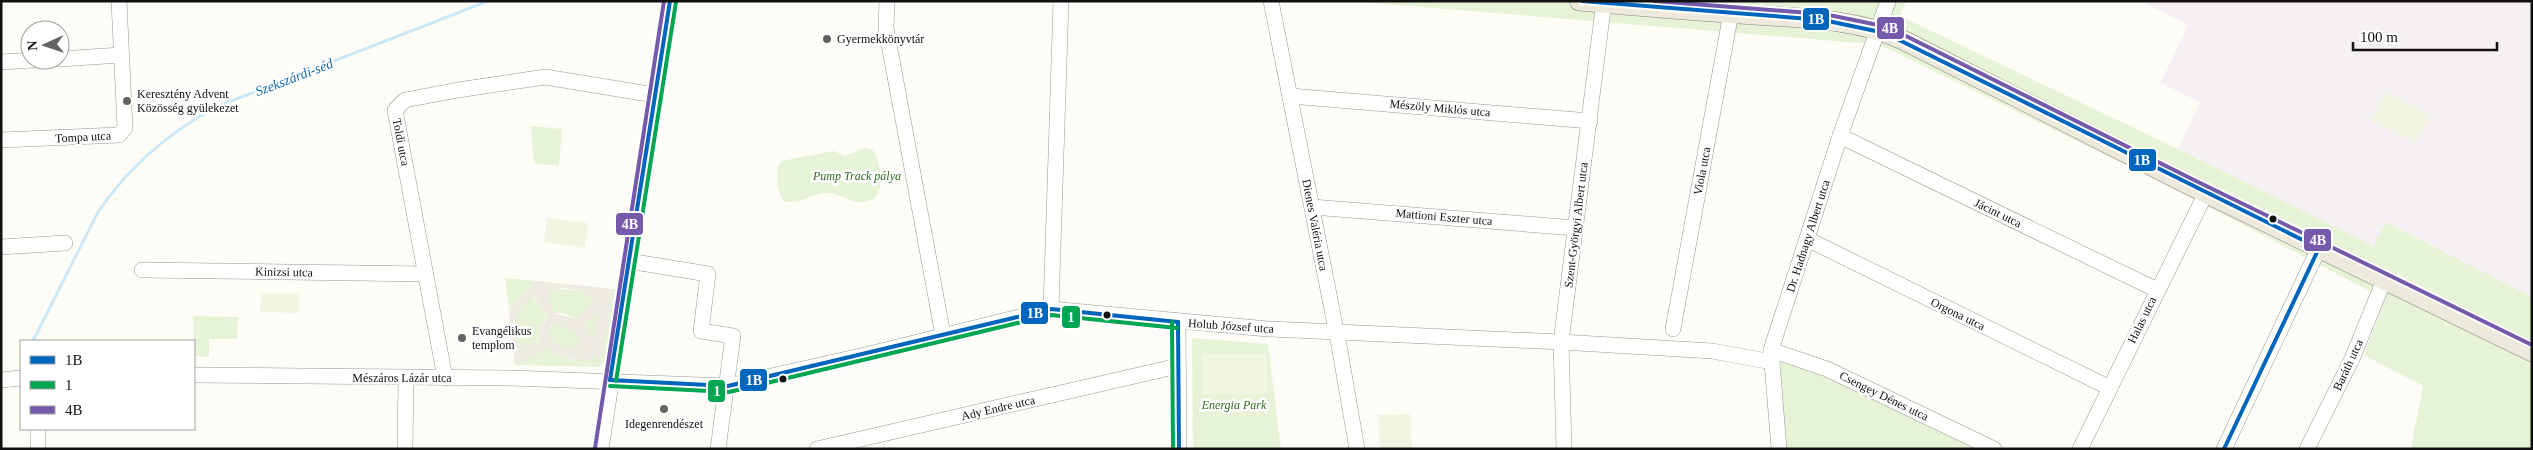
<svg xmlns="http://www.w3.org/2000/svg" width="2533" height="450" viewBox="0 0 2533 450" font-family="Georgia,serif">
	<rect width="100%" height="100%" fill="#fdfcf7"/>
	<!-- industrial -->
	<path fill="#f5f0f3" d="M2140 1H2532V297L2386 222 2373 246 2178 149 2200 102 2161 83 2188 25Z"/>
	<!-- green -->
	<g fill="#e7f3d7">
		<path d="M1349 1H1906L1900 16 2178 149 2373 246 2386 222 2532 297V449H2411L2423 386 2364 355 2385 299 2163 183 1887 48 1860 43Z"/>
		<path d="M531 126 562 129 559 166 534 163Z"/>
		<path d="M865 148 873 150C881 167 886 183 874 199 870 200 864 202 859 202 847 201 838 192 825 193 809 194 803 205 784 201 777 191 774 172 781 161L834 151 845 156Z"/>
		<path d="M505 278 536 281 509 309Z"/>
		<path d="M559 289 580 291 596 300 577 319 563 313H553L548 290Z"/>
		<path d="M613 289H617L605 362 600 367 515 365 547 349C564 359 583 364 602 356Z"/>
		<path d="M533 297 549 318 544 320 538 335 540 342 520 346C503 334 518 303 533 297Z"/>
		<path d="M597 314 594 337 585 325Z"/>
		<path d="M193 316 238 317 237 339H209V357L194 356Z"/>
		<path d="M554 325C565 326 576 329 580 339L578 346 566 347 552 342 547 331Z"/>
		<path d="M1192 338 1268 344 1281 449H1193Z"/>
		<path d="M1777 360 1807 366 1988 449H1784Z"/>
	</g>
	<!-- pitch -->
	<g fill="#f0f6e1">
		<path d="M2385 92 2431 114 2416 143 2371 121Z"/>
		<path d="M547 218 588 223 585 248 544 242Z"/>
		<path d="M261 293H299L298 313 260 312Z"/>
		<path d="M1267 354V394H1202V355Z"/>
		<path d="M1410 414 1412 449H1380L1378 415Z"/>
	</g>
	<!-- plaza -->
	<path fill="#edebe2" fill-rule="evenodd" d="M536 281 613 289 602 356 592 360H578L558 355 547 349 515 365 509 309ZM565 288 580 291 595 300 577 319 553 313 548 290ZM534 297 549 318 538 327 540 342 520 346 515 340 513 322 521 306ZM596 315H597L594 336 585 325ZM554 325 566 327 577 334 580 339 578 346 566 347 552 342 547 331Z"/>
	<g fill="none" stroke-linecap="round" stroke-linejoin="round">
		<!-- stream -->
		<path stroke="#cde8f7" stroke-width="3" d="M33 341 98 212C128 168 168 133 216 107L488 1"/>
		<!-- minor casing -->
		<g stroke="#979795" stroke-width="16">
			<g id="minor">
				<path d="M887 1 886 28 943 335"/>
				<path d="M1271 1 1339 345 1357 449"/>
				<path d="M60 59 121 55"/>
				<path d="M1 62 34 60"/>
				<path d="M1290 96 1590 121"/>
				<path d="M1840 136 2157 290"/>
				<path d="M1 140 119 135 125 128 119 1"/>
				<path d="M1312 207 1576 228"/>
				<path d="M1807 239 2110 388"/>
				<path d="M1 247 65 243"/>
				<path d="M629 261 708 274 701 331 733 336 718 449"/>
				<path d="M142 270 426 274"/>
				<path d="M1051 309 1061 1"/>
				<path d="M1178 322 1179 449"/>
				<path d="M1673 329 1731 13"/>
				<path d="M1771 350 1827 369 1994 449"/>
				<path d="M194 375 511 378 728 386 865 355 1051 309 1268 329 1561 342 1712 351 1772 362"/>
				<path d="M445 378 395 110 405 100 458 90 545 77 655 95"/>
				<path d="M1 380 21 378"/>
				<path d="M38 429V449"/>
				<path d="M405 449 406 378"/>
				<path d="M601 449 670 1"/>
				<path d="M817 449 1178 366"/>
				<path d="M1564 449 1561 342 1604 1"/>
				<path d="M1779 449 1771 350 1840 136 1888 1"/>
				<path d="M2080 449 2206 193"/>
				<path d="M2224 449 2319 248"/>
				<path d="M2307 449 2352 359 2384 280"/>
			</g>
		</g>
		<!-- major casing -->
		<g stroke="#858482" stroke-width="20">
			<path id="major" d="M1579 1C1632 6 1685 10 1738 14 1794 18 1854 17 1905 41L2189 185 2532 352"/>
		</g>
		<!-- minor -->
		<use href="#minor" stroke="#fffffe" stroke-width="15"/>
		<!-- major -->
		<use href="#major" stroke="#ede9dc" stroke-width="19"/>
		<!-- bus-1 casing -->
		<g stroke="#fff" stroke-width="8">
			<g id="bus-1">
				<path d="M1582 1 1823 20 1885 33 2319 248"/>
				<path d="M1178 322 1179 449"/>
				<path d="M610 380 728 386 1051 309 1178 322"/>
				<path d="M610 380 670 1"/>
				<path d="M2224 449 2319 248"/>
			</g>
		</g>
		<!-- bus-2 casing -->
		<g stroke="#fff" stroke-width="8">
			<g id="bus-2">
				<path d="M1172 322 1173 449"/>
				<path d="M616 381 676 2"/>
				<path d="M610 386 729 392 1051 315 1177 328"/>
			</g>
		</g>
		<!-- bus-3 casing -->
		<g stroke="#fff" stroke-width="8">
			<g id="bus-3">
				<path d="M1654 1 1824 14 1888 27 2192 179 2532 345"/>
				<path d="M595 448 664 1"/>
			</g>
		</g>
		<!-- bus-1 -->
		<use href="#bus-1" stroke="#0065bd" stroke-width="4"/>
		<!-- bus-2 -->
		<use href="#bus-2" stroke="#00a651" stroke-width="4"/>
		<!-- bus-3 -->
		<use href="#bus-3" stroke="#755aab" stroke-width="4"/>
	</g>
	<!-- markers -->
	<g fill="#646362" stroke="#fff" stroke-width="2">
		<circle cx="827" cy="39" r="5"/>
		<circle cx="127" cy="101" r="5"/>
		<circle cx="462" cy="338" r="5"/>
		<circle cx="664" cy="409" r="5"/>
	</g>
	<g fill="#111" stroke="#fff" stroke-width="2">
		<circle cx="2273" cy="219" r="4.5"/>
		<circle cx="1107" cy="315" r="4.5"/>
		<circle cx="783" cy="379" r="4.5"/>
	</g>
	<g text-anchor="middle" stroke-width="5" stroke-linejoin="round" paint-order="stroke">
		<!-- poi labels -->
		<g font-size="12" fill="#111" stroke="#fff" text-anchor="start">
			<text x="837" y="43">Gyermekkönyvtár</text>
			<text x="137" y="98">Keresztény Advent<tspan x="137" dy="14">Közösség gyülekezet</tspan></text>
			<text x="472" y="335">Evangélikus<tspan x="472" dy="14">templom</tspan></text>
			<text x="664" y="428" text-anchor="middle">Idegenrendészet</text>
		</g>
		<!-- street labels -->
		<g font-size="12" fill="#111" stroke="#fff">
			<text transform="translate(1440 108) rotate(5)" y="4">Mészöly Miklós utca</text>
			<text transform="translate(83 137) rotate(-3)" y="4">Tompa utca</text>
			<text transform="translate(401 142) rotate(79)" y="4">Toldi utca</text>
			<text transform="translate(1702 171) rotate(-79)" y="4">Viola utca</text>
			<text transform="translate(1998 213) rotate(26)" y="4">Jácint utca</text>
			<text transform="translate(1444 217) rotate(5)" y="4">Mattioni Eszter utca</text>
			<text transform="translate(1315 225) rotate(79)" y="4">Dienes Valéria utca</text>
			<text transform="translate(1576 225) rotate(-83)" y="4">Szent-Györgyi Albert utca</text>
			<text transform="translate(1808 236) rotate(-72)" y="4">Dr. Hadnagy Albert utca</text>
			<text transform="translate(284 272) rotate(1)" y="4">Kinizsi utca</text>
			<text transform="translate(1958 314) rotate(26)" y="4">Orgona utca</text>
			<text transform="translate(2142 320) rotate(-64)" y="4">Halas utca</text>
			<text transform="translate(1231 326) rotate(4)" y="4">Holub József utca</text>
			<text transform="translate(2348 365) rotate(-65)" y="4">Baráth utca</text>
			<text x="402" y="382">Mészáros Lázár utca</text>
			<text transform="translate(1884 396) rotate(26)" y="4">Csengey Dénes utca</text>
			<text transform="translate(998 408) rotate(-13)" y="4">Ady Endre utca</text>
		</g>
		<!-- park labels -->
		<g font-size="12" font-style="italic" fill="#2f6b1f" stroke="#fff">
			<text x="857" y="180">Pump Track pálya</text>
			<text x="1234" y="409">Energia Park</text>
		</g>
		<!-- water labels -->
		<g font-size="14" font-style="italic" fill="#1768a6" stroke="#fff">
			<text transform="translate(294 77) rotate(-21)" y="5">Szekszárdi-séd</text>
		</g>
	</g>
	<g stroke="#fff" stroke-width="2">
		<rect x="1802" y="7" width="28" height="24" rx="5" fill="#0065bd"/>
		<rect x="1876" y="16" width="29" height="24" rx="5" fill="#755aab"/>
		<rect x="2128" y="148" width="29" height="24" rx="5" fill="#0065bd"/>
		<rect x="615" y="212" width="29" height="24" rx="5" fill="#755aab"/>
		<rect x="2303" y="228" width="29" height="24" rx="5" fill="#755aab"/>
		<rect x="1020" y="301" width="29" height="24" rx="5" fill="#0065bd"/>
		<rect x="1061" y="305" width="20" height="24" rx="5" fill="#00a651"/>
		<rect x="739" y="368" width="29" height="24" rx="5" fill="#0065bd"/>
		<rect x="707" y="379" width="19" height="24" rx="5" fill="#00a651"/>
	</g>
	<g font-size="14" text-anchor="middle" font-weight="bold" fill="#fff">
		<text x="1816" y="24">1B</text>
		<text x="1890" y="33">4B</text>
		<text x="2142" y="165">1B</text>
		<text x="630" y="229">4B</text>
		<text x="2318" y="245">4B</text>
		<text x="1035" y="318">1B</text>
		<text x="1071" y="322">1</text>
		<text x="754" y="385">1B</text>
		<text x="717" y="396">1</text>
	</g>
	<!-- border -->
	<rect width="2533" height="450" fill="none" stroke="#111111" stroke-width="5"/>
	<!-- legend -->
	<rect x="20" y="340" width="175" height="90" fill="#ffffff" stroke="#a0a0a0"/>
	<rect x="30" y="356" width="25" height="8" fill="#0065bd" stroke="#a0a0a0"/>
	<text x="65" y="365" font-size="15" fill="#111111">1B</text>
	<rect x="30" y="381" width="25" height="8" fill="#00a651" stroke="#a0a0a0"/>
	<text x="65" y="390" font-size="15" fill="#111111">1</text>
	<rect x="30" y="406" width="25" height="8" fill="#755aab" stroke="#a0a0a0"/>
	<text x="65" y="415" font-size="15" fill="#111111">4B</text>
	<!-- north arrow -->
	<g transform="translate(45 45) rotate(267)"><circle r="24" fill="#ffffff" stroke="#a0a0a0"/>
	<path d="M0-4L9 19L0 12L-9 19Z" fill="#646362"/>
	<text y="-8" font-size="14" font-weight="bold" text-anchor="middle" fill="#111111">N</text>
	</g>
	<!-- scale -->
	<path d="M2353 42v8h144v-8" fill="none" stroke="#111111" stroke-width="2.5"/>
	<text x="2360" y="42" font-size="15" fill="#111111" stroke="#ffffff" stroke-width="4" paint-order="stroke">100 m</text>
</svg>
